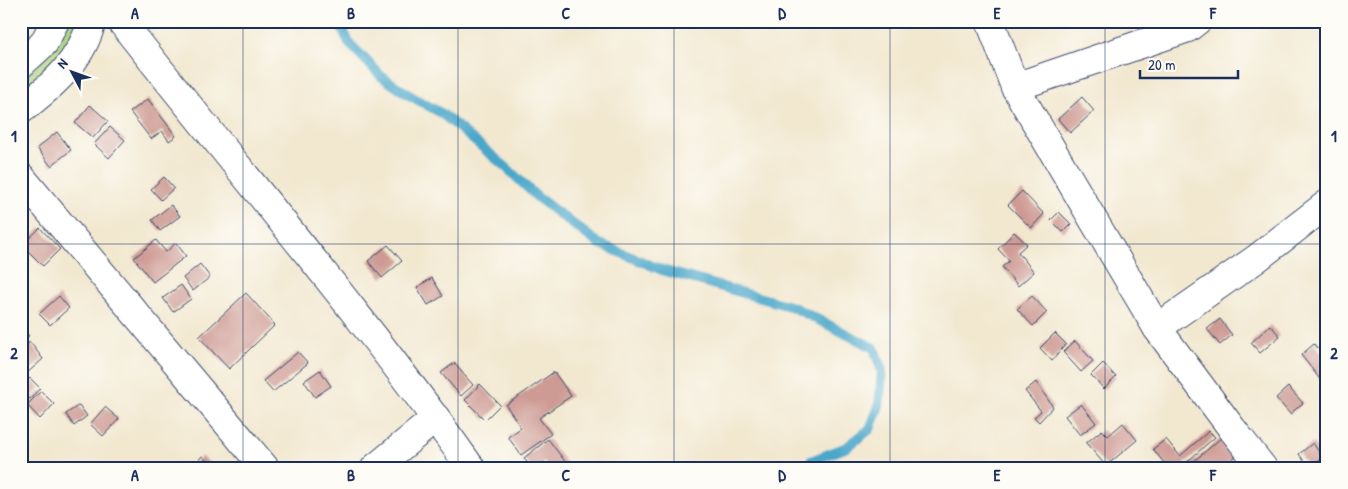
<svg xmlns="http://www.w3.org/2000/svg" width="1348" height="489" viewBox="0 0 1348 489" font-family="'Patrick Hand',sans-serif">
	<rect width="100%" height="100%" fill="#fdfcf7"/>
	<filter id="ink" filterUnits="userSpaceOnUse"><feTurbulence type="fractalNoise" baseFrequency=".02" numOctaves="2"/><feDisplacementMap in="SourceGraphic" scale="10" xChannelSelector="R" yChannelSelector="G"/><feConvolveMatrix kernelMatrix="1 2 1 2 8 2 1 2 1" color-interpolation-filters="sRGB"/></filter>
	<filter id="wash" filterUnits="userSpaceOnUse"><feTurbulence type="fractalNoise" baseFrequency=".0096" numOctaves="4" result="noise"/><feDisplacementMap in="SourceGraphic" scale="20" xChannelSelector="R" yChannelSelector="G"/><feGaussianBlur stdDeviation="1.12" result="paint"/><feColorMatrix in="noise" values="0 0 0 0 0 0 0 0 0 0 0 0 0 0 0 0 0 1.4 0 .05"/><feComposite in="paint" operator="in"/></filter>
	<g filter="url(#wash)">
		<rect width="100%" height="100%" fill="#f2e8d0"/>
		<!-- green -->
		<path fill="#aad27d" stroke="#62806e" d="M69 21H77C68 51 44 72 21 91V82C42 63 58 47 69 21Z"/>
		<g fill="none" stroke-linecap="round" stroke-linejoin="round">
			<!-- stream -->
			<path stroke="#4ca7ca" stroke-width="10" d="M338 21 350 44 381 76 409 95 441 113 507 168 537 197 598 243 662 270 793 307 874 348 882 371 879 406 870 429 847 447 811 461 804 468"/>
		</g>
		<g id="blocks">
			<!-- building -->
			<g fill="#ce9b94">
				<path d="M1082 97 1094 111 1070 133 1058 119Z"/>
				<path d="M148 99 176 136 169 141 162 131 151 139 130 112Z"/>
				<path d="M90 105 108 121 93 138 75 123Z"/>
				<path d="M110 127 125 140 109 158 94 144Z"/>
				<path d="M57 132 71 150 51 166 37 148Z"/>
				<path d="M164 177 174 188 161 200 151 189Z"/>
				<path d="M1022 191 1044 214 1031 228 1008 205Z"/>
				<path d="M171 205 180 216 160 231 152 220Z"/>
				<path d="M1059 212 1071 224 1063 232 1051 220Z"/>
				<path d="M40 228 60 249 43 266 22 245Z"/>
				<path d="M1014 232 1027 244 1018 252 1034 272 1018 286 1002 267 1009 261 998 249Z"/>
				<path d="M156 240 166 252 176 243 186 256 153 282 134 258Z"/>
				<path d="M388 245 402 261 382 278 368 261Z"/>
				<path d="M200 264 210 277 193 291 183 278Z"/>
				<path d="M432 278 443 296 428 305 417 287Z"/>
				<path d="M181 285 191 299 173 312 163 298Z"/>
				<path d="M246 293 275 325 229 369 199 337Z"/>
				<path d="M59 296 69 308 50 325 39 314Z"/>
				<path d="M1032 296 1047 312 1033 326 1017 309Z"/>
				<path d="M1220 319 1232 335 1220 345 1207 329Z"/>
				<path d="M1270 325 1280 336 1260 353 1251 343Z"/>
				<path d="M21 326 29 336 21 342Z"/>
				<path d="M1055 333 1066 344 1052 361 1040 348Z"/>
				<path d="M1075 341 1093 361 1081 372 1063 352Z"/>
				<path d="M30 342 43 359 26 374 21 368V349Z"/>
				<path d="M1314 344 1327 359V380L1323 383 1301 355Z"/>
				<path d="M298 352 308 363 273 392 263 381Z"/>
				<path d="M454 363 473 385 461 396 441 373Z"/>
				<path d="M1103 363 1116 377 1104 389 1091 375Z"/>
				<path d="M320 370 331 386 315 397 304 381Z"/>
				<path d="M554 372 571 396 539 418 551 434 521 455 508 437 521 428 506 405Z"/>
				<path d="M30 378 40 388 30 399 21 391V388Z"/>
				<path d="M1036 382 1053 407 1039 422 1034 417 1041 411 1025 391Z"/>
				<path d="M480 384 500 405 485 420 465 400Z"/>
				<path d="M1288 387 1303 403 1290 414 1276 398Z"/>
				<path d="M41 391 54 404 40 419 27 405Z"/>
				<path d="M1081 404 1096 423 1080 435 1065 416Z"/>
				<path d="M79 405 87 416 74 426 66 414Z"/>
				<path d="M105 407 119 419 103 436 90 424Z"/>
				<path d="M1123 423 1137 440 1106 466 1086 443 1102 430 1108 436Z"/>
				<path d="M1209 431 1215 437 1180 468H1168L1153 449 1166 439 1180 456Z"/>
				<path d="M1222 437 1237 455 1222 468H1186Z"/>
				<path d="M548 439 570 468H548L544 462 536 468H531L524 458Z"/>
				<path d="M1313 443 1323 458 1309 468 1299 454Z"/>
				<path d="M202 456 211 465 208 468H192Z"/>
			</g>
		</g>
	</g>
	<g filter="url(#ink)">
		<use href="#blocks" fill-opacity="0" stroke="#3b4b6f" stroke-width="1"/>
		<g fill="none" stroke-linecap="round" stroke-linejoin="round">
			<!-- minor casing -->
			<g stroke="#3b4b6f" stroke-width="30">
				<g id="minor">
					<path d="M121 21C238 170 362 313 471 468"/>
					<path d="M990 21 1015 87 1157 328 1233 430 1263 468"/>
					<path d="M21 64 44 43 55 21"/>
					<path d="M1015 87 1188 28 1197 21"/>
					<path d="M21 110C53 85 81 62 92 21"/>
					<path d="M21 177 265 468"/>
					<path d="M1157 328 1256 259 1327 204"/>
					<path d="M375 468 436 418"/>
				</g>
			</g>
			<!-- minor -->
			<use href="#minor" stroke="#fff" stroke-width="28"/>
		</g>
	</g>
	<!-- grid -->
	<path fill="none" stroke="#1b2f5e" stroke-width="1" stroke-opacity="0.55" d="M243 21V468M458 21V468M674 21V468M890 21V468M1105 21V468M21 244H1327"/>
	<!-- margin -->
	<rect width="1348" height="489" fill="none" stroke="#fdfcf7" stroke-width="55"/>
	<!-- north arrow -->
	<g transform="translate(72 72) rotate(311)" stroke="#fdfcf7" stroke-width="4" paint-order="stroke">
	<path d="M0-4L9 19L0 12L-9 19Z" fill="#1b2f5e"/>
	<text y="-8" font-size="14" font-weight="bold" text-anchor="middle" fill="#1b2f5e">N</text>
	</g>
	<!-- scale -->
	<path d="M1140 70v8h98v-8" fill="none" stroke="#1b2f5e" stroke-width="2.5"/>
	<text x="1148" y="70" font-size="15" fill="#1b2f5e" stroke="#fdfcf7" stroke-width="4" paint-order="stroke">20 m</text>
	<rect x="28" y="28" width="1292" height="434" fill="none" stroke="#1b2f5e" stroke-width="2"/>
	<g font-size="16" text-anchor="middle" font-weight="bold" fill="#1b2f5e">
		<text x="135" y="19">A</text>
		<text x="351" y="19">B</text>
		<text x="566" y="19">C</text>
		<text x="782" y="19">D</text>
		<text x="997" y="19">E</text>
		<text x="1213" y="19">F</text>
		<text x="14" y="142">1</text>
		<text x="1334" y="142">1</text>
		<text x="14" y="359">2</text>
		<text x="1334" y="359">2</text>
		<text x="135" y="481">A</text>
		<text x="351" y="481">B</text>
		<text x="566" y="481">C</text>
		<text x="782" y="481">D</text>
		<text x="997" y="481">E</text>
		<text x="1213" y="481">F</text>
	</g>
</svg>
